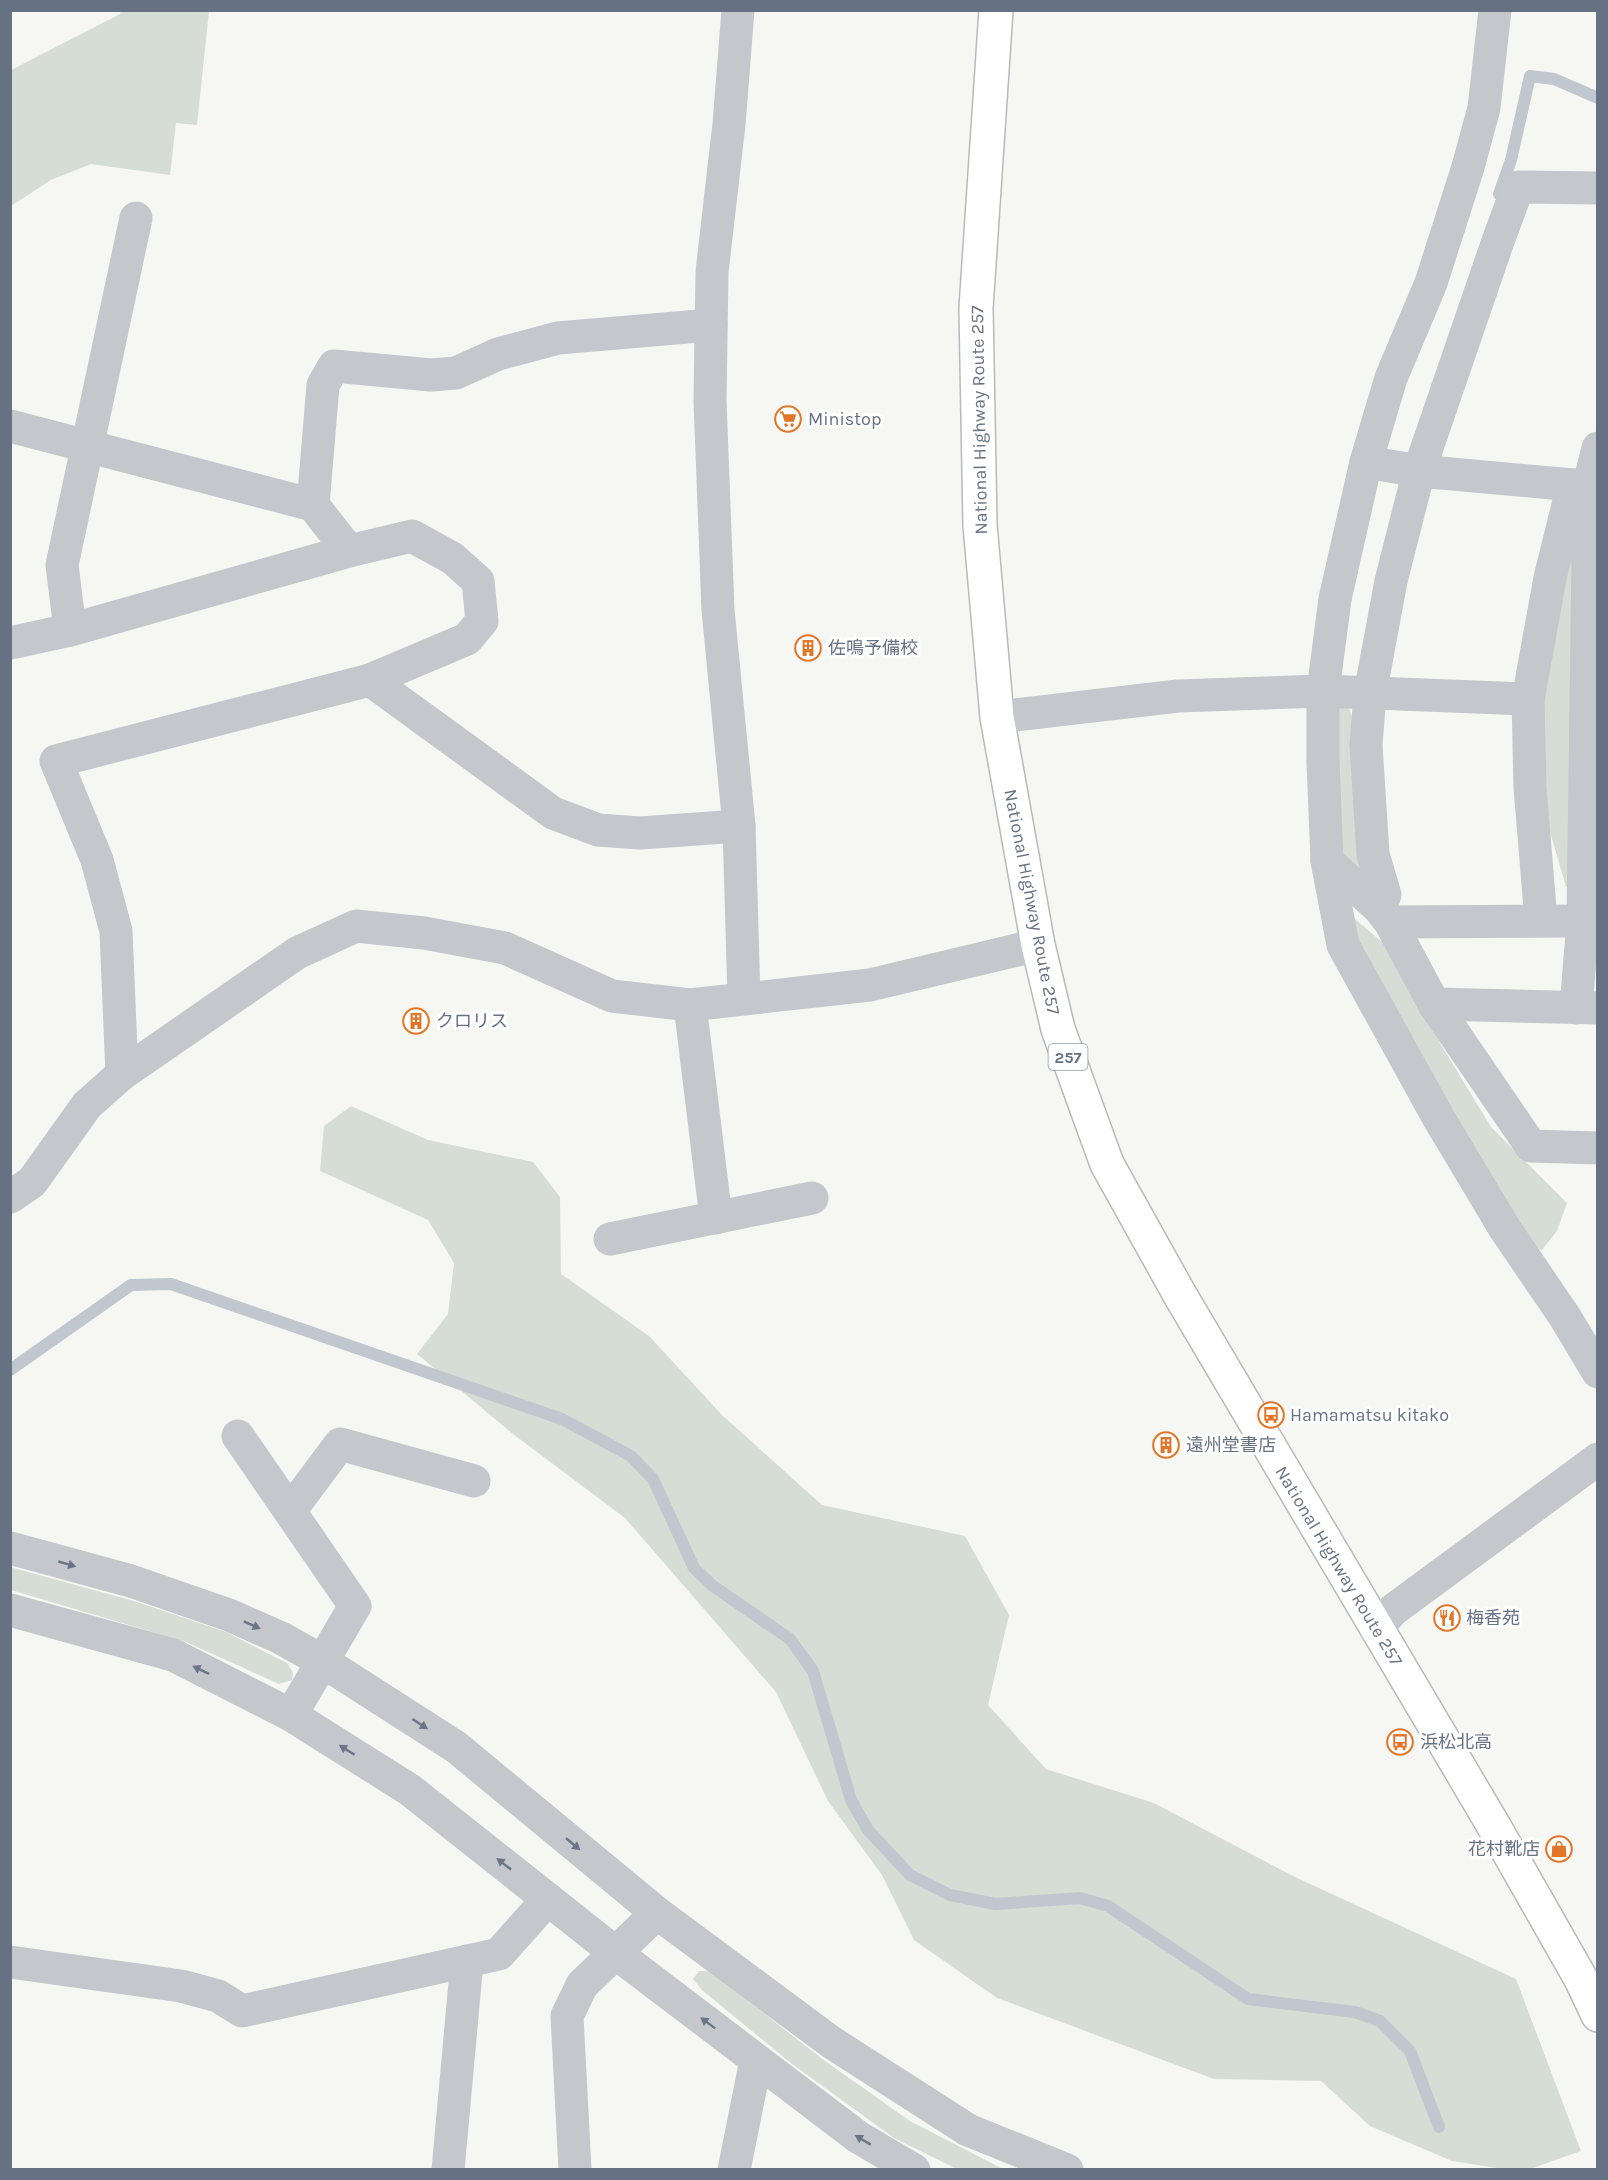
<svg xmlns="http://www.w3.org/2000/svg" width="1608" height="2180" viewBox="0 0 1608 2180" font-family="Karla,'Noto Sans JP',sans-serif">
	<rect width="100%" height="100%" fill="#f6f7f3"/>
	<!-- green -->
	<g fill="#d6ddd4">
		<path d="M121 11H209L197 125 176 123 170 175 91 164 51 180 11 206V70L120 14Z"/>
		<path d="M1577 532 1576 887H1566L1544 811 1537 754 1558 591Z"/>
		<path d="M1341 706 1349 708 1353 721 1365 878 1336 847 1334 711Z"/>
		<path d="M1348 913 1389 948 1440 1043 1491 1127 1567 1203 1557 1231 1541 1251 1517 1226 1354 949Z"/>
		<path d="M351 1106 428 1140 533 1162 560 1197 561 1274 649 1336 722 1415 822 1505 965 1536 1009 1615 988 1705 1046 1769 1154 1803 1295 1877 1516 1979 1581 2151 1530 2169H1503L1452 2161 1370 2126 1321 2081 1214 2079 997 1998 914 1940 882 1875 828 1801 776 1692 625 1518 513 1434 417 1354 448 1314 454 1263 428 1220 320 1171 324 1126Z"/>
		<path d="M10 1567 134 1601 226 1632 287 1663 293 1673 292 1680 279 1684 186 1642 11 1590Z"/>
		<path d="M699 1971H710L825 2061 910 2121 1003 2169H957L894 2138 792 2064 702 1990 693 1979Z"/>
	</g>
	<g fill="none" stroke-linecap="round" stroke-linejoin="round">
		<!-- stream -->
		<g stroke="#c0c7ce" stroke-width="12">
			<path d="M1499 194 1511 160 1530 76 1554 79 1598 98"/>
			<path d="M10 1370 131 1285 171 1284 562 1419 631 1456 653 1479 694 1568 713 1586 790 1639 813 1671 851 1800 868 1830 910 1875 950 1895 995 1904 1080 1898 1108 1906 1248 1999 1355 2012 1380 2021 1410 2051 1439 2127"/>
		</g>
		<!-- highway casing -->
		<g stroke="#b7b9bd" stroke-width="36">
			<path id="highway" d="M996 10 976 308 980 525 997 717 1038 945 1058 1029 1107 1164 1180 1295 1495 1828 1581 1979 1598 2015"/>
		</g>
		<!-- minor -->
		<g stroke="#c4c7cb" stroke-width="33">
			<path d="M738 10 729 124 712 272 710 401 718 610 739 826 744 998"/>
			<path d="M1495 10 1484 108 1468 167 1431 283 1391 378 1366 462 1335 599 1323 691V762L1327 861 1343 945 1438 1117 1505 1229 1565 1317 1598 1372"/>
			<path d="M10 426 313 505 349 551 412 536 452 558 478 581 482 621 467 639 370 680 56 761 97 860 116 931 122 1074"/>
			<path d="M1366 462 1419 471 1573 485 1589 484"/>
			<path d="M313 505 323 385 334 366 431 375 456 373 498 354 558 338 711 325"/>
			<path d="M70 630 349 551"/>
			<path d="M10 643 70 630 62 565 136 218"/>
			<path d="M370 680 553 813 598 830 640 833 739 826"/>
			<path d="M1528 699 1550 578 1573 485"/>
			<path d="M997 717 1178 696 1323 691 1528 699 1530 788 1541 920"/>
			<path d="M1327 861 1379 908 1390 922 1434 1004 1531 1146 1598 1148"/>
			<path d="M1379 908 1385 895 1373 854 1366 745 1370 694 1391 581 1419 471 1498 241 1518 187 1598 188"/>
			<path d="M1390 922 1563 921"/>
			<path d="M1434 1004 1597 1008"/>
			<path d="M690 1005 716 1218"/>
			<path d="M1576 1008 1583 921 1589 484 1598 448"/>
			<path d="M10 1197 32 1182 87 1105 122 1074 297 953 356 926 424 933 505 948 612 996 690 1005 870 985 1038 945"/>
			<path d="M610 1239 812 1198"/>
			<path d="M238 1436 355 1606 291 1715"/>
			<path d="M290 1511 340 1444 474 1481"/>
			<path d="M10 1548 131 1581 229 1615 281 1638 322 1661 456 1747 657 1913 831 2042 968 2130 1067 2170"/>
			<path d="M10 1610 173 1655 291 1715 410 1790 617 1954 858 2137 914 2170"/>
			<path d="M1376 1629 1393 1610 1598 1459"/>
			<path d="M10 1962 181 1986 218 1996 242 2011 499 1954 548 1899"/>
			<path d="M448 2170 467 1961"/>
			<path d="M575 2170 567 2016 582 1985 657 1913"/>
			<path d="M734 2170 756 2060"/>
		</g>
		<!-- highway -->
		<use href="#highway" stroke="#fff" stroke-width="33"/>
	</g>
	<!-- one-way arrows -->
	<defs><path id="oneway-solid" d="M-6-.8H1V-3.2L6.5 0L1 3.2V.8H-6Z" transform="scale(1.5)"/></defs>
	<g fill="#6b7588">
		<use href="#oneway-solid" transform="translate(67 1564) rotate(16)"/>
		<use href="#oneway-solid" transform="translate(252 1625) rotate(24)"/>
		<use href="#oneway-solid" transform="translate(201 1670) rotate(-154)"/>
		<use href="#oneway-solid" transform="translate(420 1724) rotate(33)"/>
		<use href="#oneway-solid" transform="translate(347 1750) rotate(-148)"/>
		<use href="#oneway-solid" transform="translate(573 1844) rotate(40)"/>
		<use href="#oneway-solid" transform="translate(504 1864) rotate(-142)"/>
		<use href="#oneway-solid" transform="translate(708 2023) rotate(-143)"/>
		<use href="#oneway-solid" transform="translate(863 2140) rotate(-149)"/>
	</g>
	<!-- icons -->
	<defs>
		<g id="supermarket-ring" transform="scale(1.35)"><circle r="9.5" fill="#fff" stroke="#e27528" stroke-width="1.5"/><path d="M-6-5.5h2.5l.6 2H6L4.5 2H-2.5L-4.4-4H-6ZM-1.5 3.2a1.3 1.3 0 1 0 .1 0ZM3 3.2a1.3 1.3 0 1 0 .1 0Z" fill="#e27528"/></g>
		<g id="building-ring" transform="scale(1.35)"><circle r="9.5" fill="#fff" stroke="#e27528" stroke-width="1.5"/><path d="M-4-6H4V6H1V3H-1V6H-4ZM-2.5-4.3h1.7v1.8h-1.7ZM.8-4.3h1.7v1.8H.8ZM-2.5-1h1.7V.8h-1.7ZM.8-1h1.7V.8H.8Z" fill="#e27528"/></g>
		<g id="bus-ring" transform="scale(1.35)"><circle r="9.5" fill="#fff" stroke="#e27528" stroke-width="1.5"/><path d="M-5-6H5V4H4V6H2V4H-2V6H-4V4H-5ZM-3.5-4V0h7V-4ZM-3.5 1.2v1.5H-2V1.2ZM2 1.2v1.5H3.5V1.2Z" fill="#e27528"/></g>
		<g id="restaurant-ring" transform="scale(1.35)"><circle r="9.5" fill="#fff" stroke="#e27528" stroke-width="1.5"/><path d="M-5-6h1v4h1v-4h1v4h1v-4h1v5L-1.5 .5V6h-2V.5L-5-1ZM5-6V6H3V1.5H1.5Q1.5-4 5-6Z" fill="#e27528"/></g>
		<g id="shop-ring" transform="scale(1.35)"><circle r="9.5" fill="#fff" stroke="#e27528" stroke-width="1.5"/><path d="M-5-2.5h2.3a2.7 3.5 0 0 1 5.4 0H5L5.5 6h-11ZM-1.5-2.5h3a1.5 2.3 0 0 0-3 0Z" fill="#e27528"/></g>
	</defs>
	<g fill-rule="evenodd">
		<use href="#supermarket-ring" x="788" y="419"/>
		<use href="#building-ring" x="808" y="648"/>
		<use href="#building-ring" x="416" y="1021"/>
		<use href="#bus-ring" x="1271" y="1415"/>
		<use href="#building-ring" x="1166" y="1445"/>
		<use href="#restaurant-ring" x="1447" y="1618"/>
		<use href="#bus-ring" x="1400" y="1742"/>
		<use href="#shop-ring" x="1559" y="1849"/>
	</g>
	<g text-anchor="middle" stroke-width="6" stroke-linejoin="round" paint-order="stroke">
		<!-- shield labels -->
		<rect fill="#fff" stroke="#949ca9" stroke-width="1.5" x="1048.5" y="1044" width="39" height="26" rx="4.5"/>
		<g font-size="16" font-weight="bold" fill="#667184">
			<text x="1068" y="1063">257</text>
		</g>
		<!-- poi labels -->
		<g font-size="18" fill="#667184" stroke="#fff" text-anchor="start">
			<text x="808" y="425">Ministop</text>
			<text x="828" y="654">佐鳴予備校</text>
			<text x="436" y="1027">クロリス</text>
			<text x="1290" y="1421">Hamamatsu kitako</text>
			<text x="1186" y="1451">遠州堂書店</text>
			<text x="1466" y="1624">梅香苑</text>
			<text x="1420" y="1748">浜松北高</text>
			<text x="1540" y="1855" text-anchor="end">花村靴店</text>
		</g>
		<!-- street labels -->
		<g font-size="18" fill="#667184" stroke="#fff">
			<text transform="translate(979 420) rotate(-91)" y="6">National Highway Route 257</text>
			<text transform="translate(1032 902) rotate(79)" y="6">National Highway Route 257</text>
			<text transform="translate(1339 1566) rotate(59)" y="6">National Highway Route 257</text>
		</g>
	</g>
	<!-- border -->
	<rect width="1608" height="2180" fill="none" stroke="#667184" stroke-width="24"/>
</svg>
